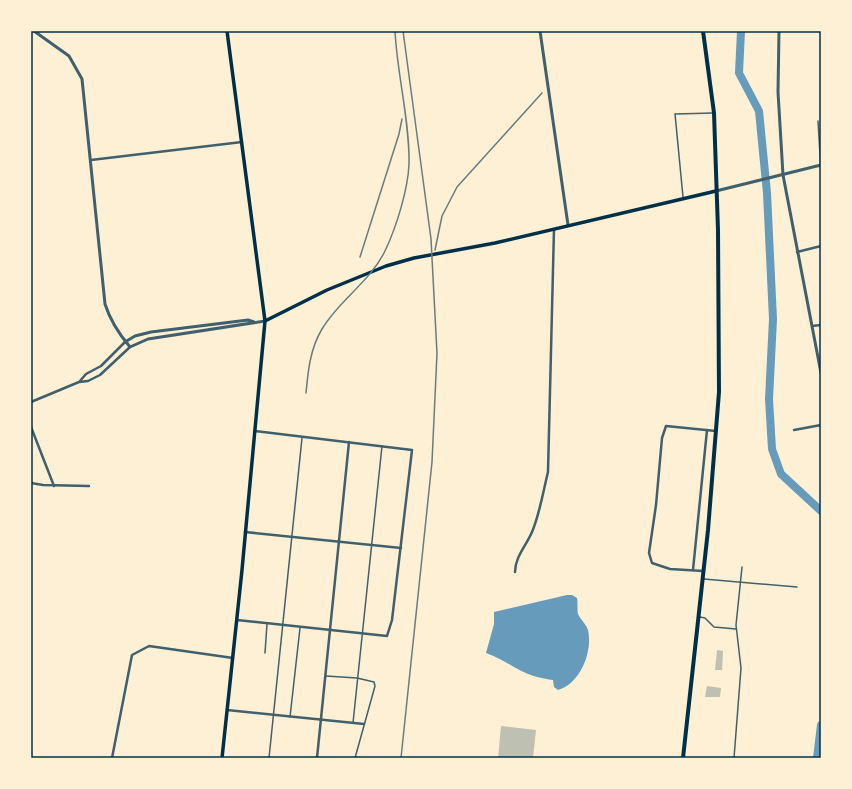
<svg xmlns="http://www.w3.org/2000/svg" width="852" height="789" viewBox="0 0 852 789" font-family="'Titillium Web',sans-serif">
	<rect width="100%" height="100%" fill="#fdf0d5"/>
	<!-- water -->
	<path fill="#669bbc" d="M567 595H572L577 598C578 603 577 610 578 614 581 620 586 624 588 630 593 652 580 684 558 690L554 687 553 680C520 676 513 663 486 653L494 624V612Z"/>
	<g fill="none" stroke-linecap="round" stroke-linejoin="round">
		<!-- river -->
		<g stroke="#669bbc" stroke-width="8">
			<path d="M741 31 739 73 759 111 767 193 773 319 769 399 772 449 781 474 821 511"/>
			<path d="M817 758 821 725"/>
		</g>
	</g>
	<!-- building -->
	<g fill="#bec0b2">
		<path d="M717 650 723 651 722 670H715Z"/>
		<path d="M707 686 721 688 720 697H705Z"/>
		<path d="M501 726 536 730 533 758H498Z"/>
	</g>
	<g fill="none" stroke-linecap="round" stroke-linejoin="round">
		<!-- service -->
		<g stroke="#3f606c" stroke-width="1.5">
			<path d="M818 121 821 171"/>
			<path d="M683 197 675 114 713 113"/>
			<path d="M704 579 797 587"/>
			<path d="M700 617 705 618 714 627 736 629"/>
			<path d="M265 653 267 624"/>
			<path d="M326 676 357 678 374 682 375 686 355 758"/>
			<path d="M290 717 300 628"/>
			<path d="M353 723 382 446"/>
			<path d="M269 758 302 438"/>
			<path d="M734 758 741 668 736 625 742 567"/>
		</g>
		<!-- minor -->
		<g stroke="#3f606c" stroke-width="2.5">
			<path d="M91 160 242 142"/>
			<path d="M797 252 821 246"/>
			<path d="M812 326 821 325"/>
			<path d="M80 381 86 374 101 366 125 342"/>
			<path d="M31 402 79 382 88 381 100 375 130 347"/>
			<path d="M31 427 54 486"/>
			<path d="M794 430 821 425"/>
			<path d="M31 483 43 485 89 486"/>
			<path d="M245 532 401 548"/>
			<path d="M693 570 707 430"/>
			<path d="M703 571 670 569 652 563 649 553 656 505 662 438 666 426 716 431"/>
			<path d="M515 572C515 557 526 546 532 532 540 513 543 492 548 472L554 229"/>
			<path d="M237 620 387 636 392 620 412 450 255 431"/>
			<path d="M227 710 364 724"/>
			<path d="M112 758 132 655 149 646 233 658"/>
			<path d="M317 758 349 442"/>
		</g>
		<!-- tertiary -->
		<g stroke="#3f606c" stroke-width="3">
			<path d="M34 31 69 56 82 79 105 304C110 320 119 334 130 347L148 339 265 321"/>
			<path d="M540 31 568 225"/>
			<path d="M779 31 778 92 783 175 821 373"/>
			<path d="M716 191 821 165"/>
			<path d="M125 342 135 336 151 332 248 320 254 322"/>
		</g>
		<!-- secondary -->
		<g stroke="#003049" stroke-width="3.5">
			<path d="M265 321 327 290 386 266 414 258 495 243 716 191"/>
			<path d="M222 758 242 570 265 321 227 31"/>
		</g>
		<!-- trunk -->
		<path stroke="#003049" stroke-width="4" d="M683 758 708 530 719 392 718 230 714 113 703 31"/>
		<!-- rail -->
		<g stroke="#657d81" stroke-width="1.5">
			<path d="M435 250 442 216 457 187 542 93"/>
			<path d="M360 257 399 134 402 119"/>
			<path d="M306 393C308 371 310 349 322 329 339 300 370 282 385 251 396 228 408 190 409 164 410 122 397 74 395 31"/>
			<path d="M401 758 432 462 437 353 431 239 403 31"/>
		</g>
	</g>
	<!-- border -->
	<rect width="852" height="789" fill="none" stroke="#fdf0d5" stroke-width="64"/>
	<rect x="32" y="32" width="788" height="725" fill="none" stroke="#003049" stroke-width="1.5"/>
</svg>
